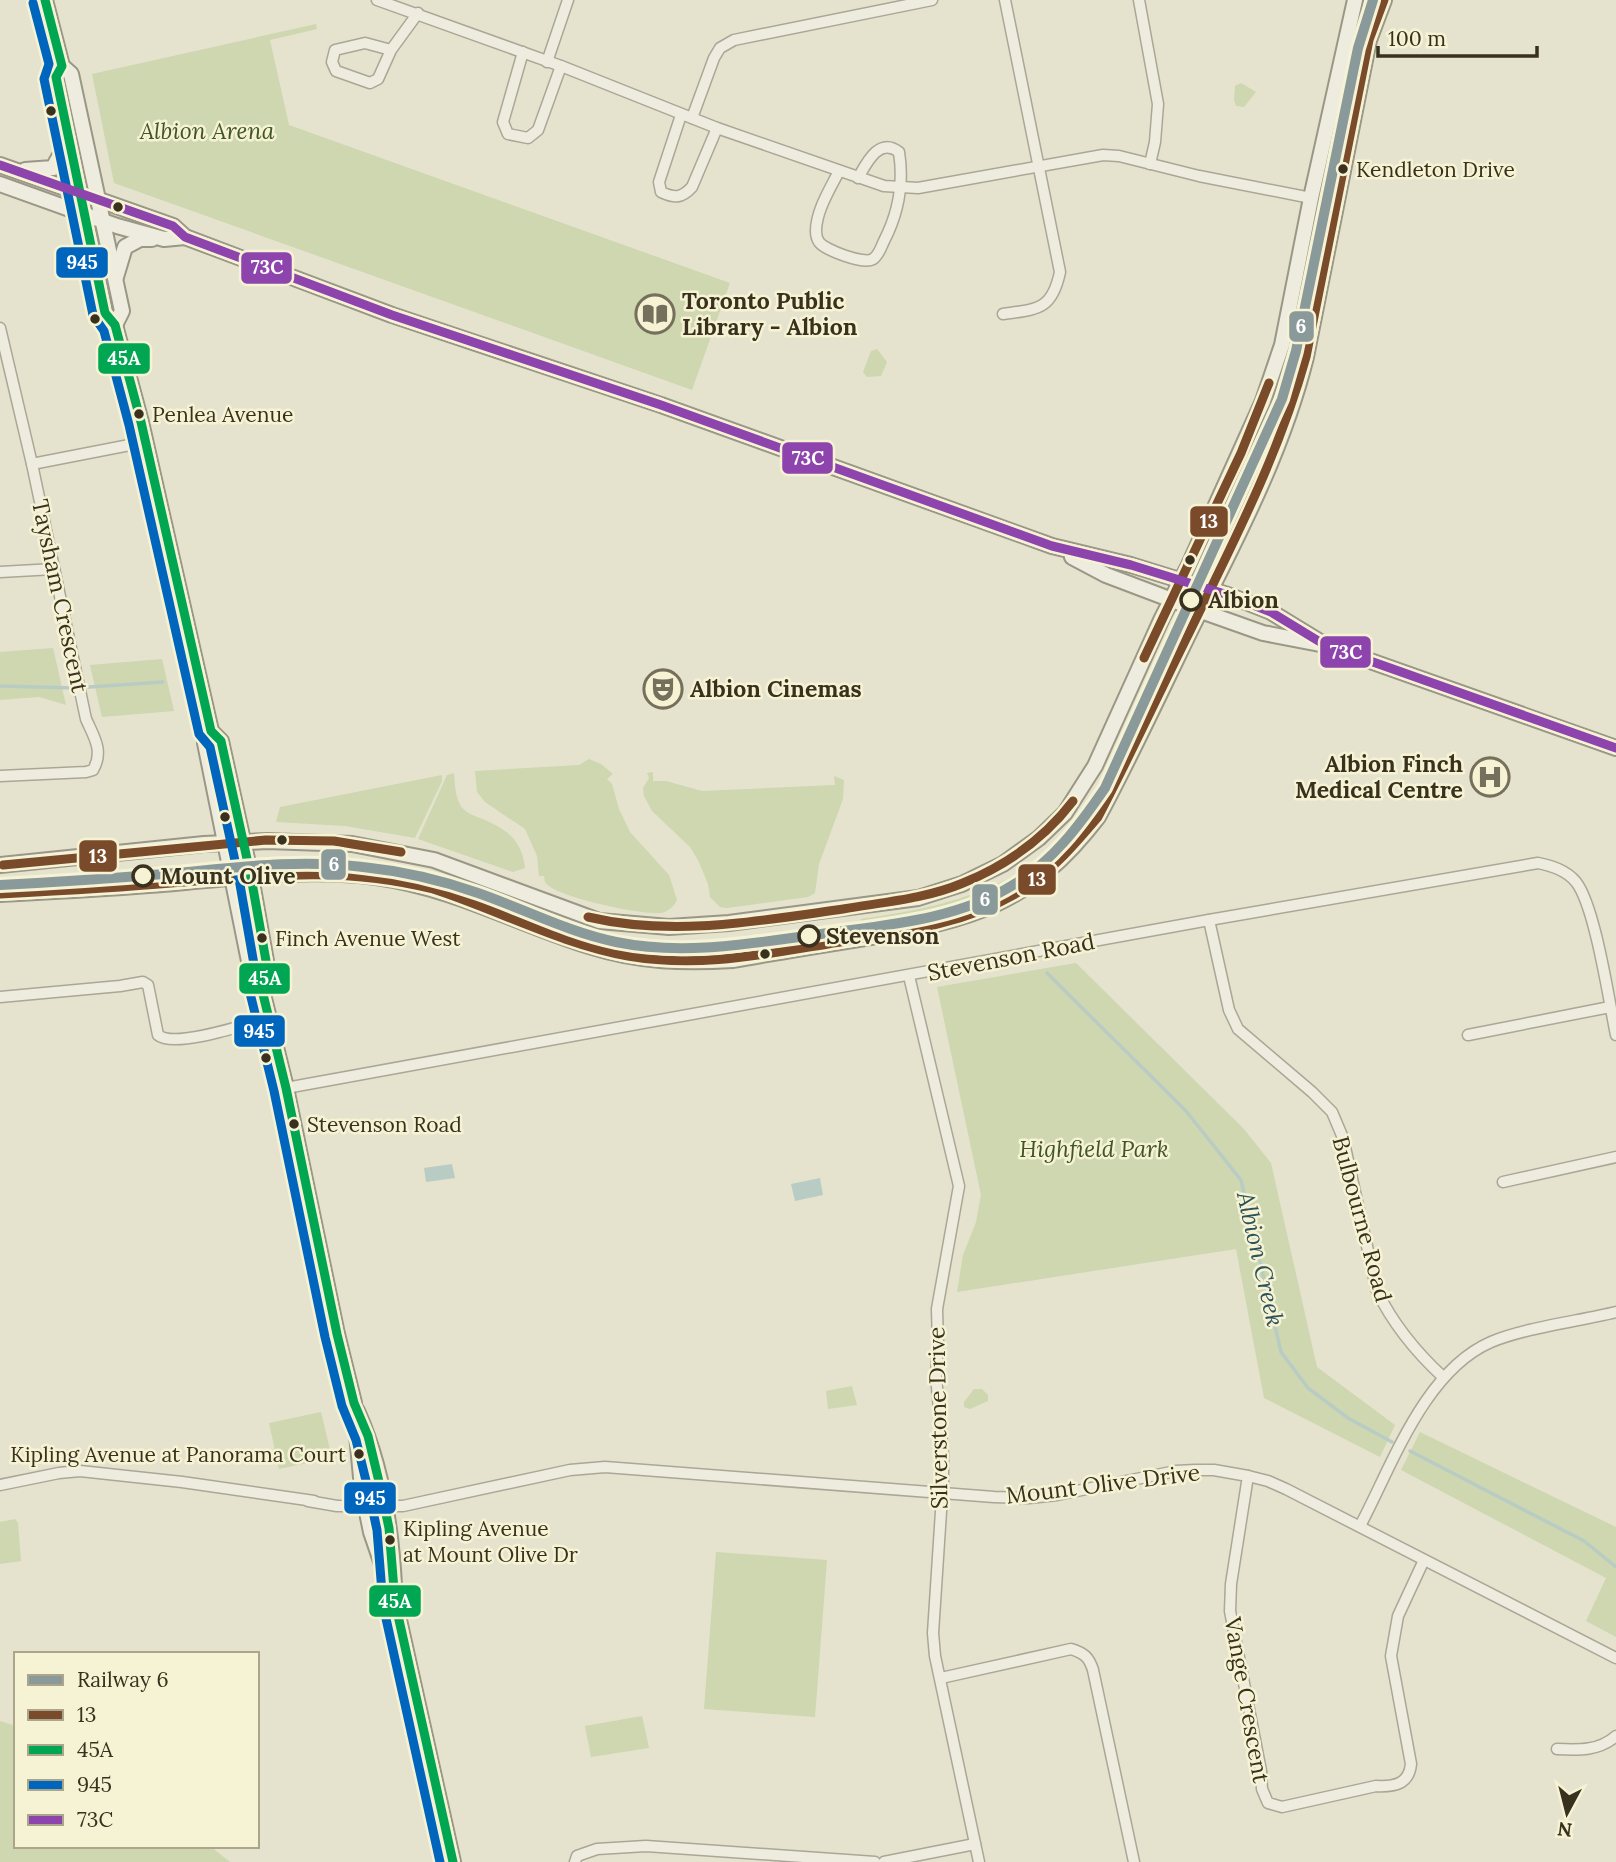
<svg xmlns="http://www.w3.org/2000/svg" width="1616" height="1862" viewBox="0 0 1616 1862" font-family="Lora,serif">
	<rect width="100%" height="100%" fill="#e5e3ce"/>
	<!-- green -->
	<g fill="#ced7b0">
		<path d="M316 24 317 29 270 40 289 125 730 283 692 390 114 183 92 74Z"/>
		<path d="M1241 83 1256 92 1244 107 1236 106 1234 100 1235 86Z"/>
		<path d="M877 349 887 362 881 376 867 377 863 372 871 351Z"/>
		<path d="M53 648 66 705 39 697 0 700V652Z"/>
		<path d="M162 659 174 711 102 717 90 665Z"/>
		<path d="M589 759 601 764 613 774 607 779 612 784 619 809 630 832 669 875 677 900C674 906 668 912 661 913 640 915 564 898 549 886 544 882 545 882 544 876H539L537 856 525 829 485 802 477 792 475 771 579 765Z"/>
		<path d="M653 772V781H666L702 791 835 785 834 776 844 780 843 799 819 864 815 893 808 897 727 908 720 907 710 897 708 884 698 860 690 847 652 811 644 796 643 788 649 778 647 773Z"/>
		<path d="M454 773C455 784 455 797 461 806 466 813 472 815 480 818 505 828 522 839 525 868L513 872 418 839 447 775Z"/>
		<path d="M442 775V781L415 838 345 826 276 822 280 807Z"/>
		<path d="M1015 875 1018 876 1017 878C968 908 917 916 861 924V919C916 911 965 902 1015 875Z"/>
		<path d="M1076 963 1244 1129 1271 1163 1317 1367 1395 1425 1380 1457 1264 1398 1236 1249 957 1292 963 1255 976 1222 981 1195 937 987Z"/>
		<path d="M852 1386 857 1405 828 1409 826 1391Z"/>
		<path d="M974 1389H982L988 1395V1401L970 1409 964 1407V1402Z"/>
		<path d="M321 1412 332 1458 279 1469 269 1423Z"/>
		<path d="M1420 1432 1616 1527V1637L1586 1621 1606 1578 1401 1470Z"/>
		<path d="M15 1519 18 1523 21 1561 0 1564V1522Z"/>
		<path d="M716 1552 827 1560 815 1717 704 1709Z"/>
		<path d="M642 1716 649 1748 591 1757 585 1726Z"/>
		<path d="M0 1721 16 1726V1846H210L230 1862H0Z"/>
	</g>
	<!-- water -->
	<g fill="#b9ccc4">
		<path d="M452 1164 455 1178 426 1182 424 1168Z"/>
		<path d="M820 1178 823 1195 795 1201 791 1184Z"/>
	</g>
	<g fill="none" stroke-linecap="round" stroke-linejoin="round">
		<!-- stream -->
		<g stroke="#b9ccc4" stroke-width="3.5">
			<path d="M0 686 75 688 163 682"/>
			<path d="M1047 973 1186 1111 1241 1180 1281 1352 1308 1388 1348 1418 1392 1442"/>
			<path d="M1410 1451 1584 1541 1616 1567"/>
		</g>
		<!-- minor casing -->
		<g stroke="#aaa797" stroke-width="13">
			<g id="minor">
				<path d="M377 0 561 66 717 128 884 186 918 188 1103 155 1119 156 1199 176 1311 198"/>
				<path d="M1139 0 1158 104 1155 142 1150 164"/>
				<path d="M391 50 365 43 335 50 332 62 336 71 370 83 378 79 391 50 418 13"/>
				<path d="M523 52 503 122 508 134 528 138 538 130 561 66"/>
				<path d="M547 62 568 0"/>
				<path d="M681 115 659 182 661 192C674 198 681 199 692 187L717 128"/>
				<path d="M692 118 714 58 720 48 734 40 932 0"/>
				<path d="M839 171C830 189 816 211 816 231 816 234 817 239 819 242 825 250 864 265 873 259 879 255 881 247 884 241 899 212 904 184 899 152 879 137 867 162 858 178"/>
				<path d="M1003 314C1038 309 1052 310 1060 272L1005 0"/>
				<path d="M0 328 32 464 86 719C94 737 104 751 93 770L86 772 0 776"/>
				<path d="M32 464 145 442"/>
				<path d="M0 572 54 569"/>
				<path d="M1209 920 1229 1010 1238 1029 1312 1092 1332 1112 1343 1138 1377 1291C1393 1324 1416 1352 1443 1377"/>
				<path d="M909 976 959 1186 937 1309 938 1345 936 1376 943 1455V1481L933 1633 935 1656 979 1862"/>
				<path d="M0 997 120 986 143 982 148 985 158 1035C174 1049 247 1024 269 1018"/>
				<path d="M1468 1035 1610 1007"/>
				<path d="M286 1088 1209 920 1538 863C1552 866 1566 870 1576 882 1595 906 1609 1001 1616 1035"/>
				<path d="M1503 1182 1616 1157"/>
				<path d="M1248 1476 1231 1584 1230 1611 1261 1771 1262 1789 1268 1803 1282 1807 1376 1786C1395 1787 1409 1784 1411 1764L1391 1656 1398 1616 1424 1560"/>
				<path d="M0 1485 59 1473 80 1471 182 1482 314 1501"/>
				<path d="M308 1501 337 1506H403L570 1470 605 1467 994 1497 1029 1498 1057 1495 1176 1471 1195 1470H1214L1248 1476 1268 1481 1286 1489 1616 1658"/>
				<path d="M1360 1526C1392 1466 1424 1371 1491 1342 1524 1328 1579 1321 1616 1312"/>
				<path d="M941 1678 1071 1649C1084 1653 1089 1657 1093 1670L1134 1862"/>
				<path d="M1557 1749C1579 1750 1599 1751 1616 1736"/>
				<path d="M575 1862 577 1856 597 1849 646 1846 875 1862"/>
				<path d="M884 1862 975 1844"/>
			</g>
		</g>
		<!-- secondary casing -->
		<g stroke="#9a9786" stroke-width="18">
			<g id="secondary">
				<path d="M45 0 62 66 71 74 122 311 115 325"/>
				<path d="M62 66 56 77 105 313 115 325 141 422 211 731 221 741 251 877 268 972 261 986"/>
				<path d="M0 165 173 226 185 237 392 315 661 405 1052 546 1131 565 1228 595 1271 612 1325 645"/>
				<path d="M25 170 53 168 69 139"/>
				<path d="M0 184 117 226 164 239 185 237"/>
				<path d="M116 277 125 247 140 239H152"/>
				<path d="M1072 557 1106 575 1201 611 1263 633 1325 645 1616 748"/>
				<path d="M211 731 205 743 252 976 261 986 286 1088 337 1334 354 1403 362 1488 371 1532 395 1602 453 1862"/>
				<path d="M0 865 204 844 267 841 352 844 434 860 599 921 669 927 729 923 918 898 962 884 1003 864 1039 838 1065 813 1095 766 1162 618 1189 565 1263 401 1282 345 1311 198 1355 0"/>
				<path d="M0 894C58 891 116 888 175 883 240 877 310 868 376 877 455 888 517 924 592 947 639 962 685 963 733 960 777 952 821 945 865 938 970 920 1030 906 1098 817 1131 756 1160 693 1190 631 1234 543 1282 454 1306 357L1369 40 1384 0"/>
				<path d="M357 1411C381 1464 391 1527 394 1585"/>
			</g>
		</g>
		<!-- minor -->
		<use href="#minor" stroke="#edecdf" stroke-width="10"/>
		<!-- secondary -->
		<use href="#secondary" stroke="#edecdf" stroke-width="14"/>
		<!-- bus-1 casing -->
		<g stroke="#f6f3d4" stroke-width="14">
			<g id="bus-1">
				<path d="M1144 658 1241 453 1269 383"/>
				<path d="M3 865 266 840 334 841 401 852"/>
				<path d="M0 894C57 891 114 888 171 883 264 876 341 866 433 889 498 910 561 944 628 956 698 968 760 955 828 944 894 933 964 926 1022 890 1052 871 1075 844 1098 817 1130 756 1159 693 1190 631 1234 541 1279 454 1306 357L1369 40 1384 0"/>
				<path d="M588 917C673 937 758 921 843 909 884 902 925 899 963 883 1007 865 1044 839 1073 801"/>
			</g>
		</g>
		<!-- bus-2 casing -->
		<g stroke="#f6f3d4" stroke-width="14">
			<path id="bus-2" d="M45 0 62 66 56 77 105 313 115 325 141 422 211 731 221 741 251 877 268 972 261 986 286 1088 337 1334 354 1403 368 1436 381 1490 389 1528 395 1602 453 1862"/>
		</g>
		<!-- bus-3 casing -->
		<g stroke="#f6f3d4" stroke-width="14">
			<path id="bus-3" d="M33 3 49 64 44 79 93 315 104 331 129 425 199 734 210 747 239 879 255 970 250 982 249 989 274 1091 325 1337 342 1406 356 1440 369 1493 377 1530 383 1605 440 1862"/>
		</g>
		<!-- bus-4 casing -->
		<g stroke="#f6f3d4" stroke-width="14">
			<path id="bus-4" d="M0 165 173 226 185 237 392 315 661 405 1052 546 1131 565 1228 595 1271 612 1325 645 1616 748"/>
		</g>
		<!-- bus-1 -->
		<use href="#bus-1" stroke="#7a4b2a" stroke-width="9"/>
		<!-- bus-2 -->
		<use href="#bus-2" stroke="#00a651" stroke-width="9"/>
		<!-- bus-3 -->
		<use href="#bus-3" stroke="#0065bd" stroke-width="9"/>
		<!-- bus-4 -->
		<use href="#bus-4" stroke="#8e44ad" stroke-width="9"/>
		<!-- rail-1 casing -->
		<g stroke="#f6f3d4" stroke-width="16">
			<path id="rail-1" d="M0 885C59 882 117 878 176 873 239 867 301 859 363 867 402 871 441 880 478 893 524 909 568 932 616 942 684 956 753 943 821 934 885 925 957 920 1013 885 1053 861 1079 826 1105 788L1282 399 1296 351 1358 48 1373 0"/>
		</g>
		<!-- rail-1 -->
		<use href="#rail-1" stroke="#8a999a" stroke-width="10"/>
	</g>
	<!-- icons -->
	<defs>
		<g id="library-ring" transform="scale(2.0125)"><circle r="9.5" fill="#f6f3d4" stroke="#756f5c" stroke-width="1.5"/><path d="M-6-4Q-3-5.5-.7-3.5V5Q-3 3-6 4ZM6-4Q3-5.5 .7-3.5V5Q3 3 6 4Z" fill="#756f5c"/></g>
		<g id="theatre-ring" transform="scale(2.0125)"><circle r="9.5" fill="#f6f3d4" stroke="#756f5c" stroke-width="1.5"/><path d="M-5-5.5Q0-4 5-5.5V0Q5 5 0 6Q-5 5-5 0ZM-3.3-2.5H-1v1.5H-3.3ZM1-2.5H3.3v1.5H1ZM-2.8 1Q0 5.5 2.8 1Z" fill="#756f5c"/></g>
		<g id="hospital-ring" transform="scale(2.0125)"><circle r="9.5" fill="#f6f3d4" stroke="#756f5c" stroke-width="1.5"/><path d="M-5-5h3v3.5h4V-5h3V5h-3V1.5h-4V5h-3Z" fill="#756f5c"/></g>
	</defs>
	<g fill-rule="evenodd">
		<use href="#library-ring" x="655" y="314"/>
		<use href="#theatre-ring" x="663" y="689"/>
		<use href="#hospital-ring" x="1490" y="777"/>
	</g>
	<!-- markers -->
	<g fill="#39311e" stroke="#f6f3d4" stroke-width="2.5">
		<circle cx="51" cy="111" r="6"/>
		<circle cx="1343" cy="169" r="6"/>
		<circle cx="118" cy="207" r="6"/>
		<circle cx="95" cy="319" r="6"/>
		<circle cx="139" cy="414" r="6"/>
		<circle cx="1190" cy="560" r="6"/>
		<circle cx="225" cy="817" r="6"/>
		<circle cx="282" cy="840" r="6"/>
		<circle cx="262" cy="938" r="6"/>
		<circle cx="765" cy="954" r="6"/>
		<circle cx="266" cy="1058" r="6"/>
		<circle cx="294" cy="1124" r="6"/>
		<circle cx="359" cy="1454" r="6"/>
		<circle cx="390" cy="1540" r="6"/>
	</g>
	<g fill="#f6f3d4" stroke="#39311e" stroke-width="3.5">
		<circle cx="1191" cy="600" r="10"/>
		<circle cx="143" cy="876" r="10"/>
		<circle cx="809" cy="936" r="10"/>
	</g>
	<g text-anchor="middle" stroke-width="5" stroke-linejoin="round" paint-order="stroke">
		<!-- bus labels -->
		<g font-size="21" fill="#39311e" stroke="#f6f3d4" text-anchor="start">
			<text x="1356" y="177">Kendleton Drive</text>
			<text x="152" y="422">Penlea Avenue</text>
			<text x="275" y="946">Finch Avenue West</text>
			<text x="307" y="1132">Stevenson Road</text>
			<text x="346" y="1462" text-anchor="end">Kipling Avenue at Panorama Court</text>
			<text x="403" y="1536">Kipling Avenue<tspan x="403" dy="26">at Mount Olive Dr</tspan></text>
		</g>
		<!-- park labels -->
		<g font-size="23" font-style="italic" fill="#405624" stroke="#f6f3d4">
			<text x="207" y="139">Albion Arena</text>
			<text x="1094" y="1157">Highfield Park</text>
		</g>
		<!-- poi labels -->
		<g font-size="23" font-weight="bold" fill="#39311e" stroke="#f6f3d4" text-anchor="start">
			<text x="682" y="309">Toronto Public<tspan x="682" dy="26">Library - Albion</tspan></text>
			<text x="690" y="697">Albion Cinemas</text>
			<text x="1463" y="772" text-anchor="end">Albion Finch<tspan x="1463" dy="26">Medical Centre</tspan></text>
		</g>
		<!-- street labels -->
		<g font-size="23" fill="#39311e" stroke="#f6f3d4">
			<text transform="translate(60 596) rotate(78)" y="8">Taysham Crescent</text>
			<text transform="translate(1011 957) rotate(-11)" y="8">Stevenson Road</text>
			<text transform="translate(1362 1219) rotate(75)" y="8">Bulbourne Road</text>
			<text transform="translate(938 1418) rotate(-91)" y="8">Silverstone Drive</text>
			<text transform="translate(1103 1484) rotate(-7)" y="8">Mount Olive Drive</text>
			<text transform="translate(1247 1700) rotate(80)" y="8">Vange Crescent</text>
		</g>
		<!-- stop labels -->
		<g font-size="23" font-weight="bold" fill="#39311e" stroke="#f6f3d4" text-anchor="start">
			<text x="1208" y="608">Albion</text>
			<text x="160" y="884">Mount Olive</text>
			<text x="826" y="944">Stevenson</text>
		</g>
		<!-- water labels -->
		<g font-size="24" font-style="italic" fill="#2d5359" stroke="#f6f3d4">
			<text transform="translate(1260 1259) rotate(77)" y="8">Albion Creek</text>
		</g>
	</g>
	<g stroke="#f6f3d4" stroke-width="2.5">
		<rect x="55" y="246" width="54" height="33" rx="7" fill="#0065bd"/>
		<rect x="240" y="251" width="53" height="34" rx="7" fill="#8e44ad"/>
		<rect x="1288" y="310" width="27" height="33" rx="7" fill="#8a999a"/>
		<rect x="97" y="342" width="54" height="33" rx="7" fill="#00a651"/>
		<rect x="781" y="441" width="53" height="34" rx="7" fill="#8e44ad"/>
		<rect x="1189" y="505" width="40" height="33" rx="7" fill="#7a4b2a"/>
		<rect x="1319" y="635" width="53" height="34" rx="7" fill="#8e44ad"/>
		<rect x="78" y="839" width="40" height="34" rx="7" fill="#7a4b2a"/>
		<rect x="320" y="848" width="27" height="33" rx="7" fill="#8a999a"/>
		<rect x="1017" y="863" width="40" height="33" rx="7" fill="#7a4b2a"/>
		<rect x="971" y="883" width="28" height="33" rx="7" fill="#8a999a"/>
		<rect x="238" y="962" width="53" height="33" rx="7" fill="#00a651"/>
		<rect x="233" y="1014" width="53" height="34" rx="7" fill="#0065bd"/>
		<rect x="343" y="1481" width="54" height="34" rx="7" fill="#0065bd"/>
		<rect x="368" y="1584" width="54" height="34" rx="7" fill="#00a651"/>
	</g>
	<g font-size="19" text-anchor="middle" font-weight="bold" fill="#fff">
		<text x="82" y="269">945</text>
		<text x="267" y="274">73C</text>
		<text x="1301" y="333">6</text>
		<text x="124" y="365">45A</text>
		<text x="808" y="465">73C</text>
		<text x="1209" y="528">13</text>
		<text x="1346" y="659">73C</text>
		<text x="98" y="863">13</text>
		<text x="334" y="871">6</text>
		<text x="1037" y="886">13</text>
		<text x="985" y="906">6</text>
		<text x="265" y="985">45A</text>
		<text x="259" y="1038">945</text>
		<text x="370" y="1505">945</text>
		<text x="395" y="1608">45A</text>
	</g>
	<!-- legend -->
	<rect x="14" y="1652" width="245" height="196" fill="#f6f3d4" stroke="#aaa58b" stroke-width="2"/>
	<rect x="28" y="1675" width="35" height="10" fill="#8a999a" stroke="#aaa58b" stroke-width="2"/>
	<text x="77" y="1687" font-size="21" fill="#39311e">Railway 6</text>
	<rect x="28" y="1710" width="35" height="10" fill="#7a4b2a" stroke="#aaa58b" stroke-width="2"/>
	<text x="77" y="1722" font-size="21" fill="#39311e">13</text>
	<rect x="28" y="1745" width="35" height="10" fill="#00a651" stroke="#aaa58b" stroke-width="2"/>
	<text x="77" y="1757" font-size="21" fill="#39311e">45A</text>
	<rect x="28" y="1780" width="35" height="10" fill="#0065bd" stroke="#aaa58b" stroke-width="2"/>
	<text x="77" y="1792" font-size="21" fill="#39311e">945</text>
	<rect x="28" y="1815" width="35" height="10" fill="#8e44ad" stroke="#aaa58b" stroke-width="2"/>
	<text x="77" y="1827" font-size="21" fill="#39311e">73C</text>
	<!-- north arrow -->
	<g transform="translate(1567 1813) rotate(187)" stroke="#f6f3d4" stroke-width="5" paint-order="stroke">
	<path d="M0-5L12 26L0 18L-12 26Z" fill="#39311e"/>
	<text y="-10" font-size="19" font-weight="bold" text-anchor="middle" fill="#39311e">N</text>
	</g>
	<!-- scale -->
	<path d="M1378 46v10h159v-10" fill="none" stroke="#39311e" stroke-width="3.5"/>
	<text x="1388" y="46" font-size="21" fill="#39311e" stroke="#f6f3d4" stroke-width="5" paint-order="stroke">100 m</text>
</svg>
